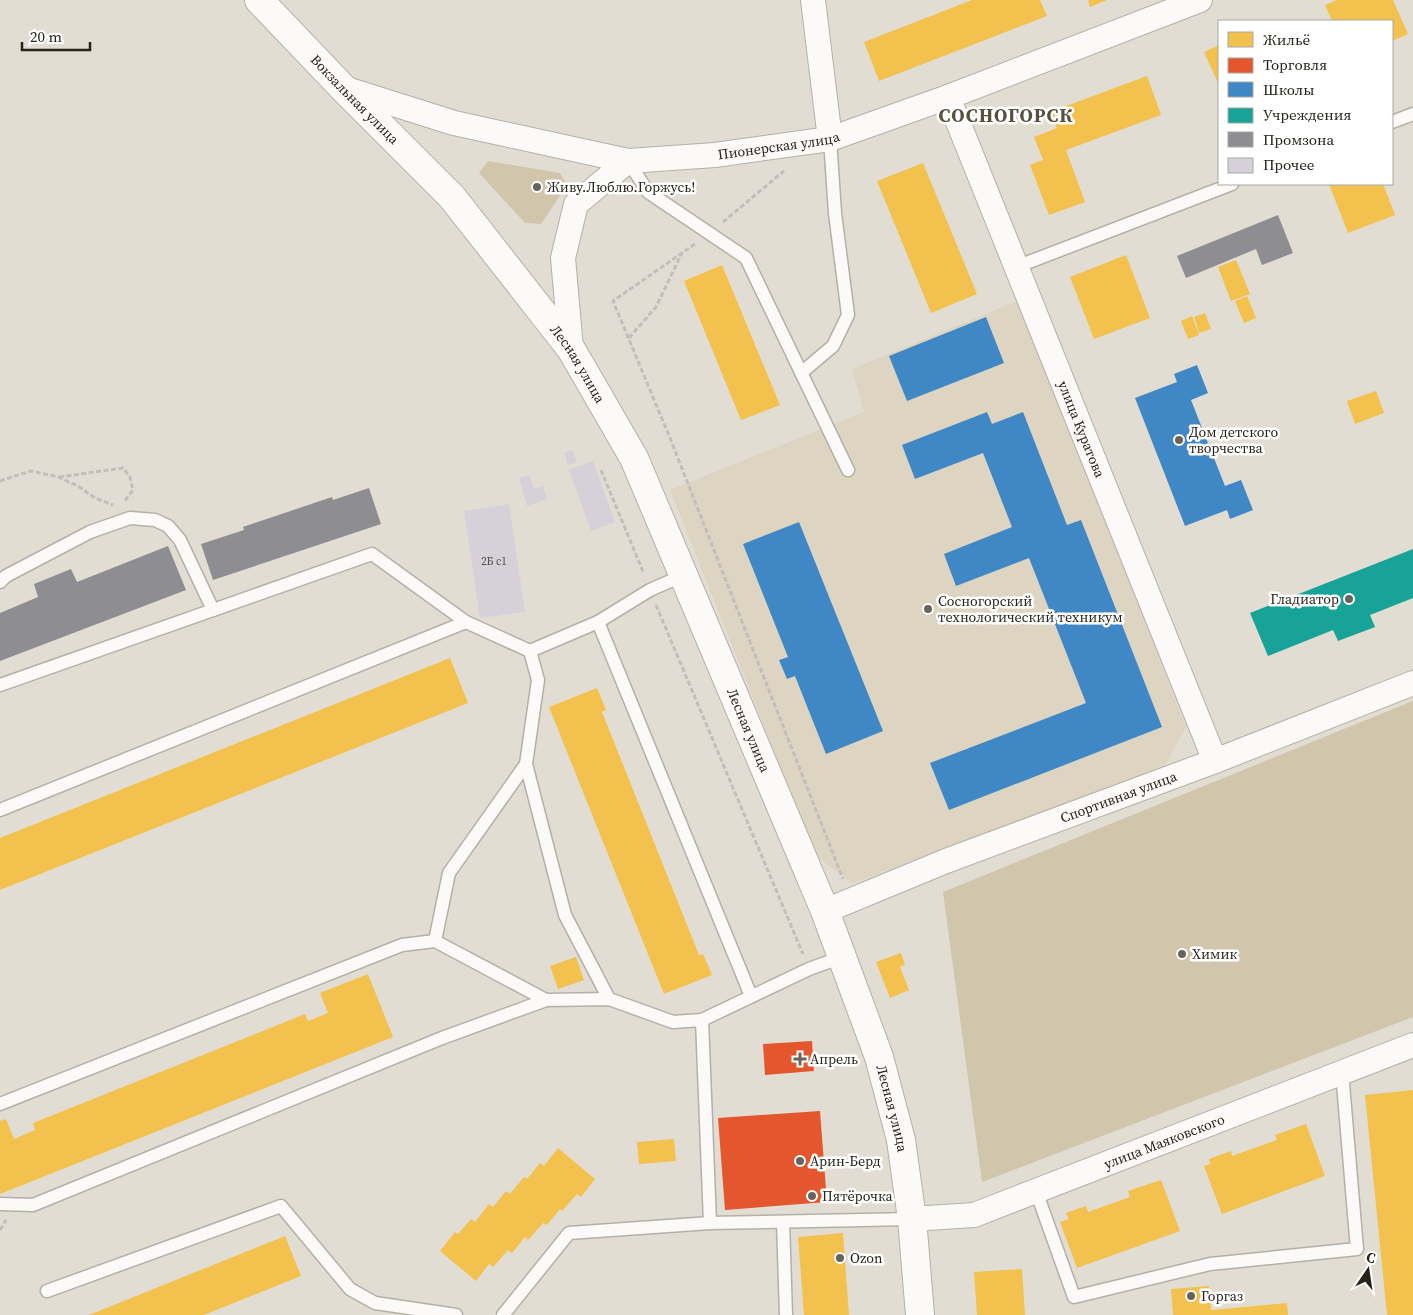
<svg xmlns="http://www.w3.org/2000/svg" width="1413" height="1315" viewBox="0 0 1413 1315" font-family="'Source Serif 4',serif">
	<rect width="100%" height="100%" fill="#e2ddd2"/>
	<!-- built -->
	<path fill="#ddd4c2" d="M1019 300 1186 727 1165 766 853 883 816 856 670 490 864 412 852 369Z"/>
	<!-- green -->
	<g fill="#d1c5ac">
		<path d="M488 161 560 173 567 185 541 224 525 223 479 173Z"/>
		<path d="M1413 701V1017L982 1182 943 892Z"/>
	</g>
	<!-- homes -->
	<g fill="#f2c14e">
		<path d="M972 0H1040L1047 16 879 81 864 42Z"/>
		<path d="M1088 0H1107L1090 7Z"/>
		<path d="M1337 0H1393L1408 34 1392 41V21H1332L1325 5Z"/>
		<path d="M1219 45V85L1204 52Z"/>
		<path d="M1147 76 1161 115 1066 150 1085 202 1049 215 1030 165 1043 160 1034 137 1057 128 1050 112Z"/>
		<path d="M923 163 977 294 931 313 877 181Z"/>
		<path d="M1329 184H1383L1395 215 1348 233Z"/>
		<path d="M1126 255 1150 318 1094 339 1070 277Z"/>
		<path d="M1236 260 1250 294 1231 301 1218 267Z"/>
		<path d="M722 265 780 405 741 420 684 281Z"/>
		<path d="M1247 296 1256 318 1244 323 1235 301Z"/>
		<path d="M1205 313 1211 329 1199 333 1194 317Z"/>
		<path d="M1192 316 1199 335 1188 339 1181 321Z"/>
		<path d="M1376 391 1384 413 1355 424 1347 401Z"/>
		<path d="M450 658 468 703 0 890V838Z"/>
		<path d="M597 688 606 710 602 712 699 955 703 954 712 975 664 994 549 707Z"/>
		<path d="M901 953 905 965 900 967 909 990 890 998 876 962Z"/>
		<path d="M576 957 584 980 558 989 550 966Z"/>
		<path d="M368 974 393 1037 0 1194V1121L6 1119 14 1139 35 1130 33 1123 305 1014 308 1021 328 1013 320 993Z"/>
		<path d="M1413 1090V1315H1387L1365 1095Z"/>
		<path d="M1306 1124 1325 1176 1222 1214 1204 1166 1210 1164 1209 1159 1231 1151 1232 1156 1277 1140 1275 1135Z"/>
		<path d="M674 1139 676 1161 639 1164 637 1142Z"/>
		<path d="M558 1148 595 1179 581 1197 577 1194 562 1211 560 1209 547 1225 543 1223 528 1240 525 1237 512 1253 508 1250 493 1267 489 1264 476 1281 440 1251 455 1232 458 1234 471 1219 475 1222 489 1204 493 1207 506 1191 510 1194 524 1177 527 1179 540 1163 544 1166Z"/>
		<path d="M1161 1180 1180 1231 1077 1268 1060 1222 1069 1219 1066 1213 1086 1206 1088 1212 1130 1197 1128 1191Z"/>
		<path d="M843 1233 849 1315H804L798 1237Z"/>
		<path d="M285 1236 301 1276 204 1315H89Z"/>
		<path d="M1022 1269 1025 1315H977L974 1272Z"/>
		<path d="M1209 1286 1211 1310 1287 1303 1288 1315H1173L1171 1289Z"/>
	</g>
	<!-- shops -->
	<g fill="#e4572e">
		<path d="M812 1041 814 1071 765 1075 763 1044Z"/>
		<path d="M820 1111 827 1202 725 1210 718 1118Z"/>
	</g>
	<!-- schools -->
	<g fill="#3f88c5">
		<path d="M986 317 1004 363 907 401 889 356Z"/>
		<path d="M1197 365 1208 393 1191 400 1225 486 1241 480 1253 510 1230 519 1227 510 1185 526 1135 398 1177 382 1174 374Z"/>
		<path d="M987 412 992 424 1023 412 1067 525 1081 520 1162 727 949 810 930 763 1086 703 1029 558 956 586 944 554 1012 527 983 453 915 479 902 445Z"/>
		<path d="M799 522 883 731 826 754 795 676 787 679 779 660 788 657 743 544Z"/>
	</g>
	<!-- public -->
	<path fill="#17a398" d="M1413 549V598L1370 615 1375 627 1338 641 1333 630 1268 656 1250 613Z"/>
	<!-- industry -->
	<g fill="#8d8d92">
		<path d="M1278 215 1293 253 1262 265 1256 249 1186 278 1177 256Z"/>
		<path d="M369 488 381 524 213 580 201 544 244 530 243 527 332 497 333 500Z"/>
		<path d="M168 546 186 590 0 661V613L38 597 34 584 71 569 77 582Z"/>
	</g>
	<!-- building -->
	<g fill="#d6d1d8">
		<path d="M572 450 577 462 568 465 564 453Z"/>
		<path d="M593 461 615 522 591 531 569 470Z"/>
		<path d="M530 475 534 489 543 486 547 499 527 506 519 478Z"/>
		<path d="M509 504 525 612 480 618 464 511Z"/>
	</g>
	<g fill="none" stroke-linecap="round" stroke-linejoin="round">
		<!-- service casing -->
		<g stroke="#b4b0a8" stroke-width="15">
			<g id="service">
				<path d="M1392 122 1413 114"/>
				<path d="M628 161 648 192 746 258 848 470"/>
				<path d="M1016 267 1232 184"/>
				<path d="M801 373 833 346 848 315 835 213 830 139"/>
				<path d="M0 582 6 576 90 532 130 518 155 520 168 526 180 540 213 610"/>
				<path d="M598 622 751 996"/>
				<path d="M530 651 538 680 526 764 565 915 609 999"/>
				<path d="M0 685 372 554 466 622"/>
				<path d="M0 810 466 622 530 651 598 622 650 590 684 575"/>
				<path d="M435 941 449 873 526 764"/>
				<path d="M702 1020 710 1223"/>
				<path d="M0 1104 402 945 435 941 546 1000 609 999 673 1022 702 1020 809 969 842 957"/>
				<path d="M1036 1191 1074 1297 1210 1264 1357 1249 1342 1072"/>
				<path d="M0 1204 33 1205 442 1038 546 1000"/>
				<path d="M783 1222 786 1315"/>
				<path d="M47 1291 281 1206 350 1289 375 1303 456 1315"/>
				<path d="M503 1315 569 1233 710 1223 912 1219"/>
			</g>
		</g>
		<!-- minor casing -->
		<g stroke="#b4b0a8" stroke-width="26">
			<g id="minor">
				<path d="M813 0 830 139"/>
				<path id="s1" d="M343 88 454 123 628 161 715 155 830 139 948 97 1200 0"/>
				<path id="s2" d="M948 97 1215 761"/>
				<path d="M571 349 563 258 576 204 628 161"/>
				<path id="s3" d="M825 911 946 861 1215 761 1413 683"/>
				<path id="s4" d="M912 1219 974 1215 1413 1045"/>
			</g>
		</g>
		<!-- secondary casing -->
		<g stroke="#b4b0a8" stroke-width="30">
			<g id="secondary">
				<path id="s5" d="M259 0 343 88 452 197 571 349 634 458 825 911 879 1057 901 1140 912 1219 920 1315"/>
			</g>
		</g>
		<!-- path -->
		<g stroke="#c1bfbc" stroke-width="3" stroke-dasharray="5 2.5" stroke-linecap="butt">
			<path d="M723 222 784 171"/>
			<path d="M695 244 613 301 672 443 843 879"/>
			<path d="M629 338 656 307 682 253"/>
			<path d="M601 470 644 574"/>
			<path d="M59 477 123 468 130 477 133 490 124 502"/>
			<path d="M0 481 31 471 58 477 78 486 95 498 113 505"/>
			<path d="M656 605 803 954"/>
			<path d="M0 1230 6 1220"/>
		</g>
		<!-- service -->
		<use href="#service" stroke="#fbfaf8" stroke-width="12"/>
		<!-- minor -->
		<use href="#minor" stroke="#fbfaf8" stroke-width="24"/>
		<!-- secondary -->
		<use href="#secondary" stroke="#fbfaf8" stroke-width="28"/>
	</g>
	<!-- markers -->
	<g fill="#68645b" stroke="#fff" stroke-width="2">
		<circle cx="537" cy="187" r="5"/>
		<circle cx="1179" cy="440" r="5"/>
		<circle cx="1349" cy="599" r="5"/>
		<circle cx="928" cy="609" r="5"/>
		<circle cx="1182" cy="954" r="5"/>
		<path d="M797.5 1051.5h5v5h5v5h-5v5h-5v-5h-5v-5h5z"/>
		<circle cx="800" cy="1161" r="5"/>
		<circle cx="812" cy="1196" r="5"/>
		<circle cx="840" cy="1258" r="5"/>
		<circle cx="1191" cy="1296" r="5"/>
	</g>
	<g text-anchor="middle" stroke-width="5" stroke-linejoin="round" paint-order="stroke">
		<!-- number labels -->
		<g font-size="11" fill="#524e4a">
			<text x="494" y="565">2Б с1</text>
		</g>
		<!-- street labels -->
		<g font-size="14" fill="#26231b" stroke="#fff">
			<text dy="5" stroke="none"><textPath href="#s5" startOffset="138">Вокзальная улица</textPath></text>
			<text dy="5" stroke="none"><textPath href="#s1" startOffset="446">Пионерская улица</textPath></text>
			<text dy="5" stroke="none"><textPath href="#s5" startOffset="485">Лесная улица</textPath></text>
			<text dy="5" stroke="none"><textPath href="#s2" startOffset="358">улица Куратова</textPath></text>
			<text dy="5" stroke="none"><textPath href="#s5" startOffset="890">Лесная улица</textPath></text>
			<text dy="5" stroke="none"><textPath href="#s3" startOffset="315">Спортивная улица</textPath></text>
			<text dy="5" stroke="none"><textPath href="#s5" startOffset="1295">Лесная улица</textPath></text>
			<text dy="5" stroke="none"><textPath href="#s4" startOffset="266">улица Маяковского</textPath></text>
		</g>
		<!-- poi labels -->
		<g font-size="14" fill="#26231b" stroke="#fff" text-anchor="start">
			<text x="547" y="192">Живу.Люблю.Горжусь!</text>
			<text x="1189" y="437">Дом детского<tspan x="1189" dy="16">творчества</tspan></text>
			<text x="1339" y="604" text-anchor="end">Гладиатор</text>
			<text x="938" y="606">Сосногорский<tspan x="938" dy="16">технологический техникум</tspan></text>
			<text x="1192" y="959">Химик</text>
			<text x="810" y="1064">Апрель</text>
			<text x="810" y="1166">Арин-Берд</text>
			<text x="822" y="1201">Пятёрочка</text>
			<text x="850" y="1263">Ozon</text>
			<text x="1201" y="1301">Горгаз</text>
		</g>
		<!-- district labels -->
		<g font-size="19" font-weight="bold" letter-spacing="1" fill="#585140" stroke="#fff">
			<text x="1006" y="122">СОСНОГОРСК</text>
		</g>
	</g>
	<!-- legend -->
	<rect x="1218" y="20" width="175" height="165" fill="#ffffff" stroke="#a8a7a4"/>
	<rect x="1228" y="32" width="25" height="15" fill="#f2c14e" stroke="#a8a7a4"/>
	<text x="1263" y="45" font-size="15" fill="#26231b">Жильё</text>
	<rect x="1228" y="58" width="25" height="15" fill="#e4572e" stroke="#a8a7a4"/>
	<text x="1263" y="70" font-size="15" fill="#26231b">Торговля</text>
	<rect x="1228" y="82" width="25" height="15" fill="#3f88c5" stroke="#a8a7a4"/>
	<text x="1263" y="95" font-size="15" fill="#26231b">Школы</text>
	<rect x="1228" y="108" width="25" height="15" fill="#17a398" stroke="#a8a7a4"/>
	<text x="1263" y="120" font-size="15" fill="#26231b">Учреждения</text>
	<rect x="1228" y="132" width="25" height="15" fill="#8d8d92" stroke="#a8a7a4"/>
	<text x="1263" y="145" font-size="15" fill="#26231b">Промзона</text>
	<rect x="1228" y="158" width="25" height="15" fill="#d6d1d8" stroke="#a8a7a4"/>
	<text x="1263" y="170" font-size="15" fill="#26231b">Прочее</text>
	<!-- north arrow -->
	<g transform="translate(1368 1270) rotate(13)" stroke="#ffffff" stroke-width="4" paint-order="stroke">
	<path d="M0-4L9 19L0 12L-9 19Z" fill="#26231b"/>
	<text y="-8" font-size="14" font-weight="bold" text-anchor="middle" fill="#26231b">С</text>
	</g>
	<!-- scale -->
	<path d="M22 42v8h68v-8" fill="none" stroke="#26231b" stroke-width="2.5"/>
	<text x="30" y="42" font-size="15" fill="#26231b" stroke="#ffffff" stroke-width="4" paint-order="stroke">20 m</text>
</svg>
